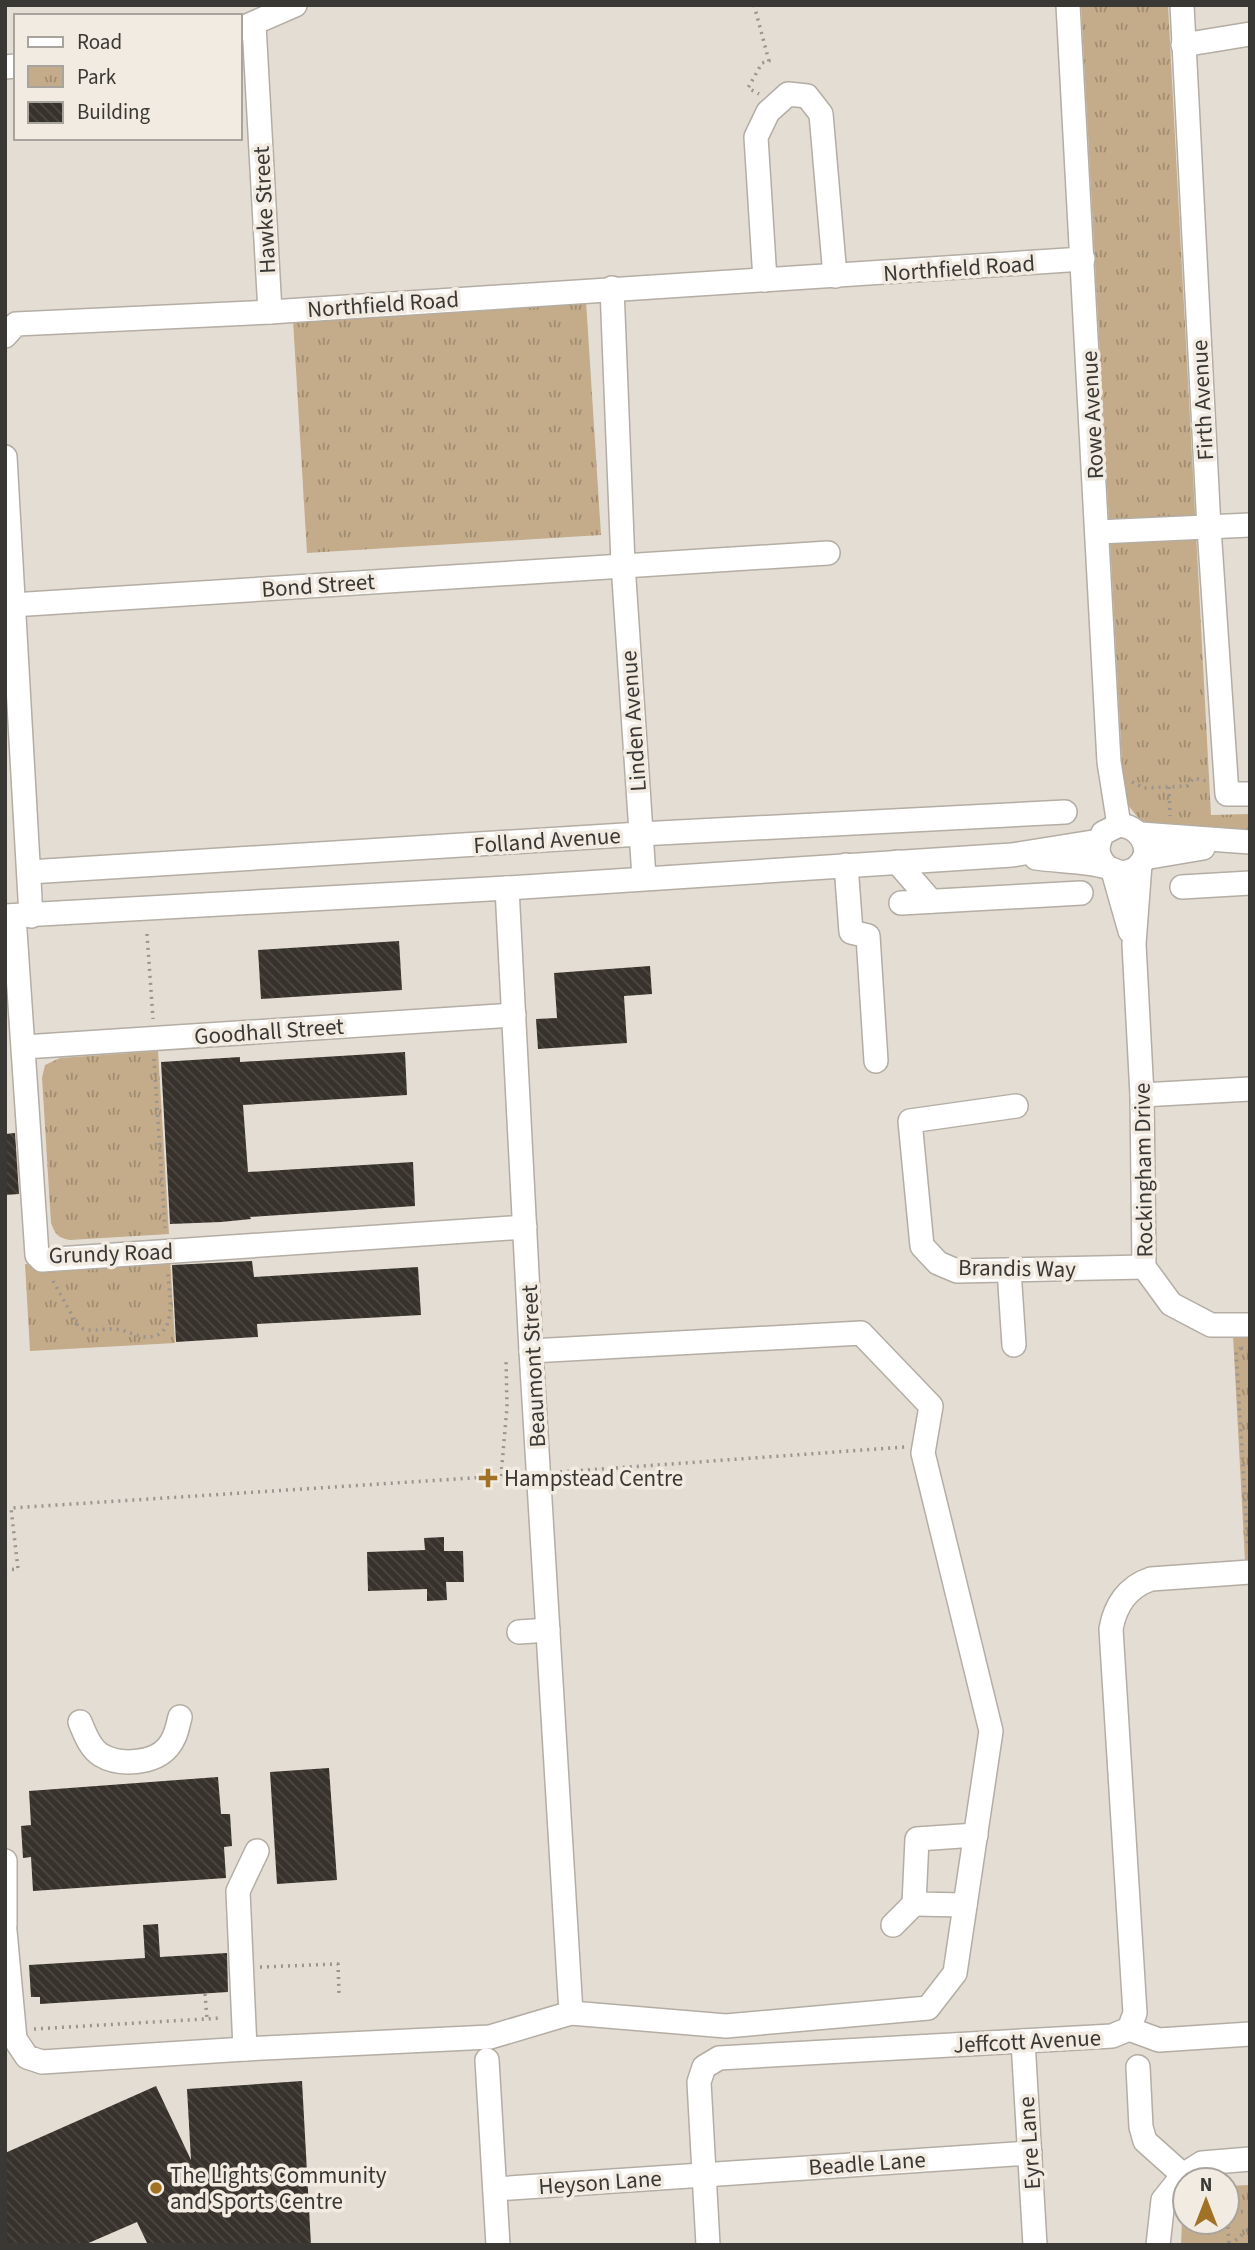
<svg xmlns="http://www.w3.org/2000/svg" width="1255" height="2250" viewBox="0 0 1255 2250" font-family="'Source Sans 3',sans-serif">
	<defs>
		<pattern id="park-tufts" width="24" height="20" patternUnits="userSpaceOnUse" patternTransform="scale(1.75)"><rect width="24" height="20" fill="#c4ab89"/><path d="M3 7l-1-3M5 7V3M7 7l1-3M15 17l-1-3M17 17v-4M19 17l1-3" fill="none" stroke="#a08c71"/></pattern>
		<pattern id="building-back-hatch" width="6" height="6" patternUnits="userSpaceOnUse" patternTransform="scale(1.75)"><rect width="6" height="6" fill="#37322b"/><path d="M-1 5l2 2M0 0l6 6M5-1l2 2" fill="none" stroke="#4c4842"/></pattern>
	</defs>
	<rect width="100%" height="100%" fill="#e4ddd4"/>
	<!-- park -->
	<g fill="url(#park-tufts)">
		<path d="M1081 5H1168L1211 815 1250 814V831L1151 834 1124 800Z"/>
		<path d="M586 301 601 535 307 553 293 320Z"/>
		<path d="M158 1051 169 1234 70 1240C58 1238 55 1234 51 1223L42 1078 45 1065 60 1058Z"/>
		<path d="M170 1257 175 1343 30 1351 25 1264Z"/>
		<path d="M1250 1334V1561H1245L1233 1335Z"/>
		<path d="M1250 2185V2245H1181L1182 2220 1185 2217V2222H1227V2186Z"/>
	</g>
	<!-- building -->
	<g fill="url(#building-back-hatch)">
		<path d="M399 941 402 990 261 999 258 950Z"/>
		<path d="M650 966 652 994 624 996 627 1043 538 1049 536 1019 557 1018 554 973Z"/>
		<path d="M405 1052 407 1095 243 1105 248 1172 413 1162 415 1206 250 1217 251 1219 221 1222 170 1224 161 1062 240 1057V1062Z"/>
		<path d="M15 1133 19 1194 5 1195V1134Z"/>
		<path d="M252 1261 254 1277 418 1267 421 1315 257 1324 258 1337 176 1342 172 1265Z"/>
		<path d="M444 1537V1551H463L464 1582H446L447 1600 427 1601V1589L368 1591 367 1552 425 1550 424 1538Z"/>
		<path d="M329 1768 337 1880 277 1884 270 1772Z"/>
		<path d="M218 1777 221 1814H230L232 1846 224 1847 226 1878 33 1891 31 1857 23 1858 21 1826 31 1825 29 1791Z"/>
		<path d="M158 1924 160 1957 227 1953 228 1992 40 2004V1997H31L29 1965 145 1958 143 1925Z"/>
		<path d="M302 2081 311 2245H148L137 2222 84 2245H5V2153L156 2086 191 2160 187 2089Z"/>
	</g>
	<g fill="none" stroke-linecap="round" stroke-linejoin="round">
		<!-- minor casing -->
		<g stroke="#b3ada4" stroke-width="26">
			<g id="minor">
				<path d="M1068 5 1109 762 1119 825"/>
				<path d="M1182 5 1209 528 1227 794H1250"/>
				<path d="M254 25 270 312"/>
				<path d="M240 29 295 5"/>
				<path d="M1183 45 1250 34"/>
				<path d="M5 67 16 66"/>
				<path d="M765 280 756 137 768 112 788 94 807 96 821 114 835 276"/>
				<path d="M612 288 623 564 644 877"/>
				<path d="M5 336 16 324 270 312 1083 259"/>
				<path d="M5 457 31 916"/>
				<path d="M1098 532 1250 525"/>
				<path d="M12 605 828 553"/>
				<path d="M1141 834 1250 842"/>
				<path d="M1036 858C1057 861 1087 861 1107 867 1114 870 1119 874 1127 872 1157 864 1148 827 1119 825L1103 833C1096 846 1096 856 1107 867"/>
				<path d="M1144 858 1203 848"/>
				<path d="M897 862 931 901"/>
				<path d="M1140 864 1134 944 1142 1095 1144 1267 1171 1304 1211 1325H1250"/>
				<path d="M846 865 851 932 868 936 876 1061"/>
				<path d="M1113 871 1130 931"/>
				<path d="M29 872 640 834 1065 812"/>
				<path d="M1182 887 1250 883"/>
				<path d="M507 888 531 1351 571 2013"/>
				<path d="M901 903 1081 893"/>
				<path d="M5 916 507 888 1012 855 1099 841"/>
				<path d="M14 916 37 1255 42 1260 525 1227"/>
				<path d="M24 1047 514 1015"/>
				<path d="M1142 1095 1250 1089"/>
				<path d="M1016 1106 910 1121 922 1246 938 1263 957 1271 1144 1267"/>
				<path d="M1009 1270 1014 1345"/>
				<path d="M519 1632 548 1630"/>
				<path d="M80 1722C85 1734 90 1748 101 1755 119 1766 154 1764 168 1747 176 1738 177 1728 180 1717"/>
				<path d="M5 1861V1925"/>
				<path d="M965 1905 914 1904 917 1839 976 1835"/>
				<path d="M893 1925 914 1904"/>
				<path d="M5 1931 15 2039 27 2057 42 2062 245 2049 490 2037 571 2013 726 2026 928 2008 955 1973 991 1731 923 1453 931 1406 861 1333 531 1351"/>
				<path d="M1129 2029 1159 2040 1250 2034"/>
				<path d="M1023 2041 1035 2245"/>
				<path d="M245 2049 238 1891 257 1851"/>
				<path d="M487 2060 498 2245"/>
				<path d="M1138 2067 1141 2127 1145 2141 1183 2175"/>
				<path d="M495 2189 1030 2153"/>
				<path d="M708 2245 699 2082 704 2067 719 2058 1112 2036 1129 2029 1135 2013 1111 1629C1115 1606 1127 1587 1151 1579L1250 1572"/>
				<path d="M1158 2245 1163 2200 1183 2175 1202 2163 1250 2159"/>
			</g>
		</g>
		<!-- path -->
		<g stroke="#99948d" stroke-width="3.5" stroke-dasharray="2 5" stroke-linecap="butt">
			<path d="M754 5 769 61 762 63 748 88 759 94"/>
			<path d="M1132 782 1144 788 1187 786 1194 778 1206 781"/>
			<path d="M1169 787 1170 816"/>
			<path d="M147 934 153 1019"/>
			<path d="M154 1059 165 1228"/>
			<path d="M53 1281 78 1326C89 1334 102 1328 115 1329 127 1330 136 1337 147 1337 179 1337 169 1293 168 1273"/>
			<path d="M1241 1348 1236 1352 1248 1548"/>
			<path d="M1241 1348 1250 1350"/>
			<path d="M560 1472 905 1447"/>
			<path d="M501 1476 507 1407 506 1358"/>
			<path d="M5 1570 18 1569 11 1508 518 1475"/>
			<path d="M260 1967 338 1964 339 1994"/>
			<path d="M205 1994 207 2019"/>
			<path d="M34 2029 222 2018"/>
			<path d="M1227 2213 1229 2245"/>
			<path d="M1227 2213 1250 2211"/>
			<path d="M1230 2245 1250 2228"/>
		</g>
		<!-- minor -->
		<use href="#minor" stroke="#fff" stroke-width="23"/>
	</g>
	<!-- markers -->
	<g fill="#a17226" stroke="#f1ebe1" stroke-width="2.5">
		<path d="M484.5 1467.5h7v7h7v7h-7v7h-7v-7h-7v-7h7z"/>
		<circle cx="156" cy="2188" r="7"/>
	</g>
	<g text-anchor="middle" stroke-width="7" stroke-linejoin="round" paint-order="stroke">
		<!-- street labels -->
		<g font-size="23" fill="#3a3834" stroke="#f1ebe1">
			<text transform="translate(264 210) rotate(-93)" y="8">Hawke Street</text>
			<text transform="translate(959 268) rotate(-4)" y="8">Northfield Road</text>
			<text transform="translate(383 304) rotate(-4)" y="8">Northfield Road</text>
			<text transform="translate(1202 400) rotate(-93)" y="8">Firth Avenue</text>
			<text transform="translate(1092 415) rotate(-93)" y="8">Rowe Avenue</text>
			<text transform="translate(318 585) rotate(-4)" y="8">Bond Street</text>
			<text transform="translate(633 721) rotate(-94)" y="8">Linden Avenue</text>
			<text transform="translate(547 840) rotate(-4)" y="8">Folland Avenue</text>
			<text transform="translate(269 1031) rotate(-4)" y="8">Goodhall Street</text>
			<text transform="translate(1143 1170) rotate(-91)" y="8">Rockingham Drive</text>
			<text transform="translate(111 1253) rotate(-2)" y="8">Grundy Road</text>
			<text transform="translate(1017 1268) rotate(1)" y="8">Brandis Way</text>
			<text transform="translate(533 1366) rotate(-93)" y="8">Beaumont Street</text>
			<text transform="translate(1027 2041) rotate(-3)" y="8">Jeffcott Avenue</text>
			<text transform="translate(1029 2143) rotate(-94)" y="8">Eyre Lane</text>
			<text transform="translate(867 2163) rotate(-4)" y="8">Beadle Lane</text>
			<text transform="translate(600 2182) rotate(-4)" y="8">Heyson Lane</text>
		</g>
		<!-- poi labels -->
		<g font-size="23" fill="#3a3834" stroke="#f1ebe1" text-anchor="start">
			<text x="504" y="1486">Hampstead Centre</text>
			<text x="170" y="2183">The Lights Community<tspan x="170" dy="26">and Sports Centre</tspan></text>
		</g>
	</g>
	<!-- border -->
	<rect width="1255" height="2250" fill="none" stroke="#3a3834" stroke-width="14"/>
	<!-- legend -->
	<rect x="14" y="14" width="228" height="126" fill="#f1ebe1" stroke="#a8a39c" stroke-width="2"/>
	<rect x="28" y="37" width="35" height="10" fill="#ffffff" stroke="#a8a39c" stroke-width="2"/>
	<text x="77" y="49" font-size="21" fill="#3a3834">Road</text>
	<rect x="28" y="66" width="35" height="21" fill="url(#park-tufts)" stroke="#a8a39c" stroke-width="2"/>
	<text x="77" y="84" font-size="21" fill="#3a3834">Park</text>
	<rect x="28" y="102" width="35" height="21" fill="url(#building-back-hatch)" stroke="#a8a39c" stroke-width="2"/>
	<text x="77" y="119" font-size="21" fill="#3a3834">Building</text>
	<!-- north arrow -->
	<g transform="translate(1206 2201)"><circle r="33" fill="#f1ebe1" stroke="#a8a39c" stroke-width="2"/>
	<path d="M0-5L12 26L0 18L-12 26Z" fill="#a17226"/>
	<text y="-10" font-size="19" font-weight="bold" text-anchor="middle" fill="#3a3834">N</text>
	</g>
</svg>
